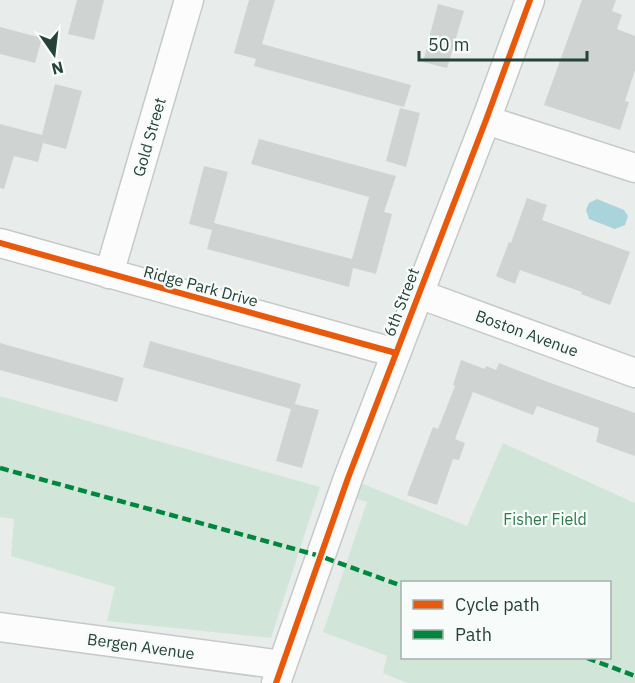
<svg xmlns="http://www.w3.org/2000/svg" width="635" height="683" viewBox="0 0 635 683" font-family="'IBM Plex Sans',sans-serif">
	<rect width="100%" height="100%" fill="#e8edeb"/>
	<!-- green -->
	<g fill="#d1e6d8" fill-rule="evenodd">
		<path d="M0 396 320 487 271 638 107 621 115 587 11 556 14 519 0 517Z"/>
		<path d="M503 443 635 503V683H407L383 673 387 656 323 632 367 502 343 494 348 478 467 526ZM402 582H610V658H402Z"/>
	</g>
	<!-- water -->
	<path fill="#a9d4db" d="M597 199 624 210 628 216 625 225 615 229 589 219 586 210 589 203Z"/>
	<!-- building -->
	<g fill="#cfd4d2">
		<path d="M77 0H104L94 40 68 34Z"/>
		<path d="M249 0H275L262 44 411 85 404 107 254 66 256 59 234 53Z"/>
		<path d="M582 0H616L612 11 622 15 617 29 635 36V70L625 101 629 102 620 130 544 105Z"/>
		<path d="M438 4 464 11 447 68 423 62Z"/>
		<path d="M0 27 42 38 35 63 0 54Z"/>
		<path d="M55 84 82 91 66 149 43 143 38 162 14 156 4 189 0 188V124L42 135Z"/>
		<path d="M400 108 420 113 406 167 386 161Z"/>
		<path d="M259 139 396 176 384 212 392 214 376 274 353 268 349 287 207 249 212 230 189 224 204 166 228 172 214 223 352 259 369 197 251 164Z"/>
		<path d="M527 198 547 205 542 220 630 252 610 305 581 294 582 292 520 270 515 284 496 276 509 242 511 243Z"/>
		<path d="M150 341 301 384 295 404 319 410 302 468 276 461 291 409 143 367Z"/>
		<path d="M0 343 124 378 117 402 0 370Z"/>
		<path d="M461 360 485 369 486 366 496 370 499 363 548 382 635 413V456L596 442 599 428 537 406 533 415 473 392 455 439 465 443 459 460 453 459 437 505 407 495 433 427 438 429 455 386 453 385Z"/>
	</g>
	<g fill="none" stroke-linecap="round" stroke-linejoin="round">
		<!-- minor casing -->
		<g stroke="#c5cac8" stroke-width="31">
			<g id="minor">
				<path d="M486 120 635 168"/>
				<path d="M0 243 396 353"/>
				<path d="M109 274 189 0"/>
				<path d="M419 294 635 373"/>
				<path d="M0 627 282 665"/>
				<path d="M276 683 348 478 486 120 530 0"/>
			</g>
		</g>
		<!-- minor -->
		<use href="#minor" stroke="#fcfcfc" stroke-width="28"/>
		<!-- quiet -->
		<g stroke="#00873e" stroke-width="4.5" stroke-dasharray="9 4.5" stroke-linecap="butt">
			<path d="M0 468 320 556 402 586"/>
			<path d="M587 658 635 676"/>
		</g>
		<!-- cycleway casing -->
		<g stroke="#f7fbf9" stroke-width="10">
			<g id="cycleway">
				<path d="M0 243 396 353"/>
				<path d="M276 683 348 478 486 120 530 0"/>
			</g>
		</g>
		<!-- cycleway -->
		<use href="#cycleway" stroke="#e8590c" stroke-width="6"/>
	</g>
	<g text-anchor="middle" stroke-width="4.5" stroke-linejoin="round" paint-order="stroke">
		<!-- street labels -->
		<g font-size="16" fill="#24423a" stroke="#f7fbf9">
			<text transform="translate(149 137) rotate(-74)" y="6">Gold Street</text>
			<text transform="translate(201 286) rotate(15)" y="6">Ridge Park Drive</text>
			<text transform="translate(401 302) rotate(-69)" y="6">6th Street</text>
			<text transform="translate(527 333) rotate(20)" y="6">Boston Avenue</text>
			<text transform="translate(141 646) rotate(8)" y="6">Bergen Avenue</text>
		</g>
		<!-- park labels -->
		<g font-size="16" fill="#2d7a4b" stroke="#f7fbf9">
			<text x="545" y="525">Fisher Field</text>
		</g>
	</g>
	<!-- legend -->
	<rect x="401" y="581" width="210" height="78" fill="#f7fbf9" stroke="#a3b1ad" stroke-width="1.5"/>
	<rect x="413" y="600" width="30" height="9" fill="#e8590c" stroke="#a3b1ad" stroke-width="1.5"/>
	<text x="455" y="611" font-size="18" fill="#24423a">Cycle path</text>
	<rect x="413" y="630" width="30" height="9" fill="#00873e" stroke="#a3b1ad" stroke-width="1.5"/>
	<text x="455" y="641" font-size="18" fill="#24423a">Path</text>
	<!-- north arrow -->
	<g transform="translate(54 54) rotate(166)" stroke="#f7fbf9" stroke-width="4.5" paint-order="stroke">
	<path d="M0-4.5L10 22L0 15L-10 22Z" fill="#24423a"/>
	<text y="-9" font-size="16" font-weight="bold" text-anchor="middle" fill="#24423a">N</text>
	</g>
	<!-- scale -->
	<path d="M419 51v9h168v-9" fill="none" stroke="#24423a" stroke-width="3"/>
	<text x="428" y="51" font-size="18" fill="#24423a" stroke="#f7fbf9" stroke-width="4.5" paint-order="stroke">50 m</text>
</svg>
